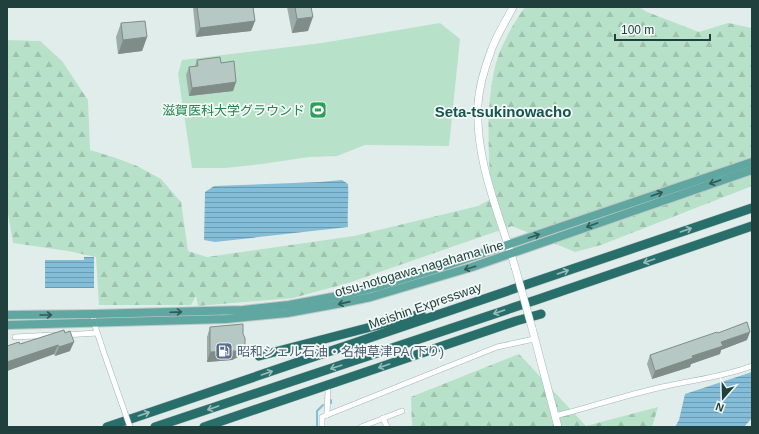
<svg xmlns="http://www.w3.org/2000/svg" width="759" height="434" viewBox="0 0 759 434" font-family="Arial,'Noto Sans JP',sans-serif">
	<defs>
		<pattern id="forest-firs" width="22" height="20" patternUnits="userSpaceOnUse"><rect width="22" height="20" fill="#b8e1c9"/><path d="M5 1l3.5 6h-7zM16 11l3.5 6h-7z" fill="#9ec2ae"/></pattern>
		<pattern id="water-rules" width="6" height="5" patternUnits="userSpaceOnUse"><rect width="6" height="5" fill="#83bdd8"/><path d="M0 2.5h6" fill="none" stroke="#6b9bb0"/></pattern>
	</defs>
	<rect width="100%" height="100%" fill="#e1edea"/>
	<!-- forest -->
	<g fill="url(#forest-firs)">
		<path d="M525 7H639L647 12 699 32 728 23 752 28V186L601 245 575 252 512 226 348 283 293 298 198 306 196 296 191 305H99L96 257 68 251 13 243 7 207V40L40 41 62 61 88 100 90 150 116 158 137 166 161 179 181 202 188 251 207 257 354 236 478 206 491 199C489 155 485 110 495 67 500 46 513 24 525 7Z"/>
		<path d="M519 354 586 426 658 407 652 427H412L411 397Z"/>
	</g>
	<!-- garden -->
	<path fill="#b8e1c9" d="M440 23 460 39 449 146 365 145 337 156 309 157 262 164 225 168H192L178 74 182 60 322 43Z"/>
	<!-- water -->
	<g fill="url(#water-rules)">
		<path d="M342 180 348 184C349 199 347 213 348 227L215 242 204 240 205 192 214 186 320 182Z"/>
		<path d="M84 257H94V288H45V260H84Z"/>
		<path d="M752 372V418L744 427H675L679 420 685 394Z"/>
	</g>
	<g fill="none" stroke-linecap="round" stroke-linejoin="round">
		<!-- stream -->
		<g stroke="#83bdd8" stroke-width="2">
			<path d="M331 400V403"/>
			<path d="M317 427V411L323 405"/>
		</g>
		<!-- street casing -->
		<g stroke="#a3b6b2" stroke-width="6">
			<g id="street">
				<path d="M93 314 94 323 104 353"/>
				<path d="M64 335 97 333"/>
				<path d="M15 337 54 335"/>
				<path d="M327 415 328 391"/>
				<path d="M555 416C591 407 626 395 662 387 693 380 723 377 752 366"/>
				<path d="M383 418 387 427"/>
				<path d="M322 427V417L497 347 534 339"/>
				<path d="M361 427 402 411"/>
			</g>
		</g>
		<!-- secondary casing -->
		<g stroke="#9ebab5" stroke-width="8">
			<g id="secondary">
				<path d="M513 7C506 21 496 36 491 51 485 67 479 86 478 104 475 161 499 213 515 267"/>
				<path d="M532 328 558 427"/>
			</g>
		</g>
		<!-- primary casing -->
		<g stroke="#c0cac8" stroke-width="10">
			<g id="primary">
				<path d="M7 315 93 314 243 310 289 305 343 295 380 286 436 269 752 162"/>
				<path d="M7 325 226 319 287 313 342 303 371 297 472 267 752 170"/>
			</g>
		</g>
		<!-- highway casing -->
		<g stroke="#c0cac8" stroke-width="10">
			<g id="highway">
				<path d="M259 356 421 314"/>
				<path d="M107 427 752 208"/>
				<path d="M155 427 536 300 752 226"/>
				<path d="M204 427 516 321 541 314"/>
			</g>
		</g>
		<!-- street -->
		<use href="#street" stroke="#fff" stroke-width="5"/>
		<!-- secondary -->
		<use href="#secondary" stroke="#fff" stroke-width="7"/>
		<!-- primary -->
		<use href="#primary" stroke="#61a7a1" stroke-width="8"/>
		<!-- highway -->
		<use href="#highway" stroke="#286f6c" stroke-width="9"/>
		<!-- street-bridge casing -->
		<g stroke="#a3b6b2" stroke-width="6" stroke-linecap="butt">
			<path id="street-bridge" d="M104 353 130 427"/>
		</g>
		<!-- secondary-bridge casing -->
		<g stroke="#9ebab5" stroke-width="8" stroke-linecap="butt">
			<path id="secondary-bridge" d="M515 267 532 328"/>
		</g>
		<!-- street-bridge -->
		<use href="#street-bridge" stroke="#fff" stroke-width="5"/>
		<!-- secondary-bridge -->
		<use href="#secondary-bridge" stroke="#fff" stroke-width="7"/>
	</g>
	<!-- wall -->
	<g fill="#9daca8">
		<path d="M193 7H253L255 21 251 31 196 37Z"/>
		<path d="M287 7H311L308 31 292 33Z"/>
		<path d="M121 23 147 37 142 51 118 54 116 37Z"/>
		<path d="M197 60 221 63 236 82 233 91 189 96 186 75 189 67 195 66Z"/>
		<path d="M210 327 243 334 245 346 242 355 232 360 207 362V337Z"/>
		<path d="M64 330 70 351 55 356 54 354 7 371V346L20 344Z"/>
		<path d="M718 333 747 340 721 350 720 354 691 364 690 367 652 379 647 364 650 355Z"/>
	</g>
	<!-- shaded-wall -->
	<g fill="#7f8c88">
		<path d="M313 17 308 31 292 33 297 19Z"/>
		<path d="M255 21 251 31 196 37 200 28Z"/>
		<path d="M147 37 142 51 118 54 123 40Z"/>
		<path d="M236 82 233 91 189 96 192 88Z"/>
		<path d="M750 332 747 340 721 350 720 354 691 364 690 367 652 379 655 371 692 356 721 342Z"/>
		<path d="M74 342 70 351 55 356 59 347Z"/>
		<path d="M58 345 54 354 7 371V362Z"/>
		<path d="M245 346 242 355 232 360 207 362 210 352Z"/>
	</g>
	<!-- building -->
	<g fill="#b6c8c3" stroke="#7f8c88">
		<path d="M197 7H253L255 21 200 28Z"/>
		<path d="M295 7H311L313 17 297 19Z"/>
		<path d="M145 21 147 37 123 40 121 23Z"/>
		<path d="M220 57 221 63 234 61 236 82 192 88 189 67 198 66 197 60Z"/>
		<path d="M747 322 750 332 721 342 723 346 692 356 693 358 655 371 650 355 717 332 718 333Z"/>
		<path d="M243 324V334L245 338V346L236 351 210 352V327Z"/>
		<path d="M64 330 65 333 70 331 74 342 59 347 58 345 7 362V346L19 342 20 344Z"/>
	</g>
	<!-- one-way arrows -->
	<defs><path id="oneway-shaft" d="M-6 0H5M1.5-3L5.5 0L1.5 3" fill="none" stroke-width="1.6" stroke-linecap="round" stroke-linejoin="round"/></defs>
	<g stroke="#305a55">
		<use href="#oneway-shaft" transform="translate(715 182) rotate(161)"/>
		<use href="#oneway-shaft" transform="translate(657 194) rotate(-19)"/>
		<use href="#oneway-shaft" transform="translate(592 225) rotate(160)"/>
		<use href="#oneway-shaft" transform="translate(534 236) rotate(-19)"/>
		<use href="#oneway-shaft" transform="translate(470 268) rotate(163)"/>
		<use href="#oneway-shaft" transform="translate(344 303) rotate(167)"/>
		<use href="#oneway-shaft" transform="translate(176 312) rotate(-2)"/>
		<use href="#oneway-shaft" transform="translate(46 315)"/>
	</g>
	<g stroke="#97bbb8">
		<use href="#oneway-shaft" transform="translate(686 230) rotate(-19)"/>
		<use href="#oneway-shaft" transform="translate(649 261) rotate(161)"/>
		<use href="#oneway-shaft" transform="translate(563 272) rotate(-19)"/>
		<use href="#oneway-shaft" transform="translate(499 312) rotate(161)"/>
		<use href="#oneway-shaft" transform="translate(384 366) rotate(161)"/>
		<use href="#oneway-shaft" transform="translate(336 367) rotate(162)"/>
		<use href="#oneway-shaft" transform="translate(267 373) rotate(-19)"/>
		<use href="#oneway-shaft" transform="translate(213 408) rotate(161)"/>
		<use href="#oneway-shaft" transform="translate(144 414) rotate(-19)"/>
	</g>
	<!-- icons -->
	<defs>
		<g id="stadium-square" transform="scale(0.9)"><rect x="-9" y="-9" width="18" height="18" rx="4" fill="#2e9e5b" stroke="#f2f9f7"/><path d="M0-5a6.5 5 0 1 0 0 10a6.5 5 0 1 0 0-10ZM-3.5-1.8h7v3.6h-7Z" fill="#fff"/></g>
		<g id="fuel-square" transform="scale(0.9)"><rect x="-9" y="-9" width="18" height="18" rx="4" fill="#5c6f8a" stroke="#f2f9f7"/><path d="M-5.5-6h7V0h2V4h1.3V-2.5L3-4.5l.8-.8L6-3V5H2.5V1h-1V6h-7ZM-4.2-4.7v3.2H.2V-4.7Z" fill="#fff"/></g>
	</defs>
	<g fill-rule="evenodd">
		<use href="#stadium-square" x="318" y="110"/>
		<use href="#fuel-square" x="224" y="351"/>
	</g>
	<g text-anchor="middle" stroke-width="3.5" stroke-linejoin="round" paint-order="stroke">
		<!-- leisure labels -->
		<g font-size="13" fill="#27864d" stroke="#f2f9f7" text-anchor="end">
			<text x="305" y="115">滋賀医科大学グラウンド</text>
		</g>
		<!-- street labels -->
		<g font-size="13" fill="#1f403c" stroke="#f2f9f7">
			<text transform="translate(419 268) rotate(-16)" y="5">otsu-notogawa-nagahama line</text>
			<text transform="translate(425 305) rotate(-19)" y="5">Meishin Expressway</text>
		</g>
		<!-- service labels -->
		<g font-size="13" fill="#4e5e75" stroke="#f2f9f7" text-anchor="start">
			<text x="237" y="356">昭和シェル石油・名神草津PA(下り)</text>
		</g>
		<!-- quarter labels -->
		<g font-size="15" font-weight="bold" fill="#19544f" stroke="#f2f9f7">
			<text x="503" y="117">Seta-tsukinowacho</text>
		</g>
	</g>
	<!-- border -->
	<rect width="759" height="434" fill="none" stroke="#1f403c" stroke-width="16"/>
	<!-- north arrow -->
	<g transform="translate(723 398) rotate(200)" stroke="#f2f9f7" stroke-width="3" paint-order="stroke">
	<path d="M0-3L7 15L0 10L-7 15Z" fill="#1f403c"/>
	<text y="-6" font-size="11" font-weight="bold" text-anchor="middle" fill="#1f403c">N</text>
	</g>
	<!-- scale -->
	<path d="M615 34v6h95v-6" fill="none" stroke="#1f403c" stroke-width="2"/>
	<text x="621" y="34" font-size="12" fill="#1f403c" stroke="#f2f9f7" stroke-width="3" paint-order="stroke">100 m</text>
</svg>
